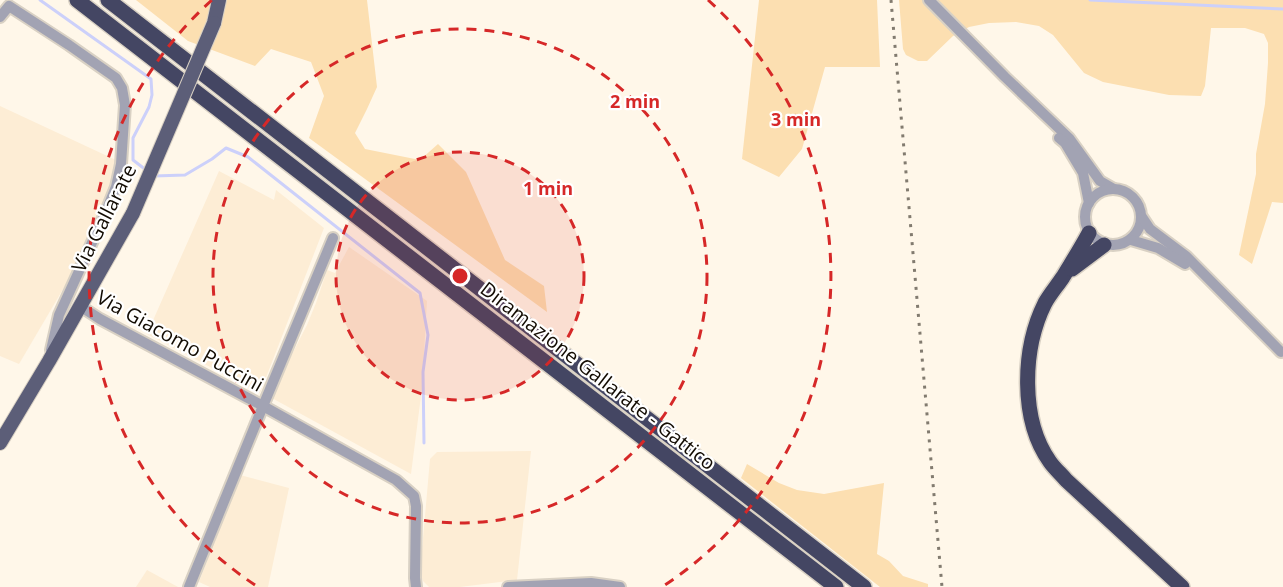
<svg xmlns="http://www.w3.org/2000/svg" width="1283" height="587" viewBox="0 0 1283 587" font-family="'Open Sans',sans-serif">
	<rect width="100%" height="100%" fill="#fff7e9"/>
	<!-- built -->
	<g fill="#fdedd5">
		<path d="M0 106 118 161 104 205 69 279 19 364 0 356Z"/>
		<path d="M219 171 274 200 276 190 324 228 260 393 147 334Z"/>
		<path d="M349 247 427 301 422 388 411 474 270 397 307 325 316 303 327 270 335 273Z"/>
		<path d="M531 451 517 580 460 587H429L423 581 420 573 430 459 437 452Z"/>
		<path d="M240 475 289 488 268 587H210L199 582Z"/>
		<path d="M147 570 178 587H136Z"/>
	</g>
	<!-- green -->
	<g fill="#fcdfb1">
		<path d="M136 0H367L377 87 367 109 355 133 365 149 420 160 438 144 466 172 505 260 544 286 547 312 309 138 324 96 311 62 271 49 255 66 188 41Z"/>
		<path d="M759 0H877L880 67H825L802 149 779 177 742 159Z"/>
		<path d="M899 0H1283V203L1272 202 1252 264 1239 255 1256 174V154L1265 104 1268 63V43L1264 34 1245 28H1211L1205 86 1201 96 1169 95 1103 82 1084 73 1053 35 1039 26 1016 22 989 23 969 27 953 36 927 61H918L906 55 903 49Z"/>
		<path d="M747 464 779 483 797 490 824 494 884 483 877 554 889 561 903 576 928 584V587H880L741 478Z"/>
	</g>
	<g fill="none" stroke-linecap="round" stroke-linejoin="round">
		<!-- stream -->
		<g stroke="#ccd0fa" stroke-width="3">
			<path d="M40 0 151 79 152 95 149 107 133 138V160L146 170"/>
			<path d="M1090 0 1283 9"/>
			<path d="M154 176 185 175 212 159 226 148 248 157 420 293 428 335 423 372 424 443"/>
		</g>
		<!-- minor casing -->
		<g stroke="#d9d1c4" stroke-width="14">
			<g id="minor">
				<path d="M929 0 1005 77 1069 138 1100 181 1114 189"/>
				<path d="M0 17 9 6 69 45 116 78 122 88 125 105 121 164 116 187 105 214 59 315 51 350"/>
				<path d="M1059 138 1065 143 1083 173 1089 203"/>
				<circle cx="1113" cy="217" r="28"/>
				<path d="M1142 217 1150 229 1186 256 1281 352"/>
				<path d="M1131 240 1158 248 1185 264"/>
				<path d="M80 306 100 319 263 406 396 480 414 496 416 506 415 578 416 587"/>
				<path d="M189 587 263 406 333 238"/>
				<path d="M508 587 591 583 620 587"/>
			</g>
		</g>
		<!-- major casing -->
		<g stroke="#d9d1c4" stroke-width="16">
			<g id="major">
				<path d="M214 23 219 0"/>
				<path d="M0 443 49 361 133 213"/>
			</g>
		</g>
		<!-- highway casing -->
		<g stroke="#d9d1c4" stroke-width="18">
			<g id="highway">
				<path d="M77 0 836 587"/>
				<path d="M108 0 864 587"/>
				<path d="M1089 233C1081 248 1072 262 1063 277 1057 286 1050 294 1045 303 1022 349 1020 420 1050 462 1055 469 1061 474 1066 480L1182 587"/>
				<path d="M1072 269 1104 245"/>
			</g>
		</g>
		<!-- minor -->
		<use href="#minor" stroke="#a2a3b3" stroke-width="10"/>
		<!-- major -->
		<use href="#major" stroke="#5c5e78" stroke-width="14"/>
		<!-- highway -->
		<use href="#highway" stroke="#444663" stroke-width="15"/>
		<!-- rail -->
		<path stroke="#827b6f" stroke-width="3" stroke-dasharray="3 6" stroke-linecap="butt" d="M891 0 942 587"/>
		<!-- major-bridge casing -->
		<g stroke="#d9d1c4" stroke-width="16" stroke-linecap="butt">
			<path id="major-bridge" d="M133 213 214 23"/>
		</g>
		<!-- major-bridge -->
		<use href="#major-bridge" stroke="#5c5e78" stroke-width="14"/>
	</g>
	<!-- distance rings -->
	<circle cx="460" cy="276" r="124" fill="#d62828" fill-opacity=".12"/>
	<g fill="none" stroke="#d62828" stroke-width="3" stroke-dasharray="10 8">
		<circle cx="460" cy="276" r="124"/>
		<circle cx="460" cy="276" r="247"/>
		<path d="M255 585A371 371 0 0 1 212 0M708 0A371 371 0 0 1 665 585"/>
	</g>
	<g text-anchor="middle" stroke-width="4.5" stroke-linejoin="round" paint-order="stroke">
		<!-- street labels -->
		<g font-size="20" fill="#120b02" stroke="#fff">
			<text transform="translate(104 218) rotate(-63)" y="7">Via Gallarate</text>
			<text transform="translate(180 341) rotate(29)" y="7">Via Giacomo Puccini</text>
			<text transform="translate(598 376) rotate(38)" y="7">Diramazione Gallarate - Gattico</text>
		</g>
	</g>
	<circle cx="460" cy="276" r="9" fill="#d62828" stroke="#fff" stroke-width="3"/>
	<g font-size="18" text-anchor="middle" font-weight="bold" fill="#d62828" stroke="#fff" stroke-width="4.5" stroke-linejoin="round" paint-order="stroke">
		<text x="635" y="108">2 min</text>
		<text x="796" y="126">3 min</text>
		<text x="548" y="195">1 min</text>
	</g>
</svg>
